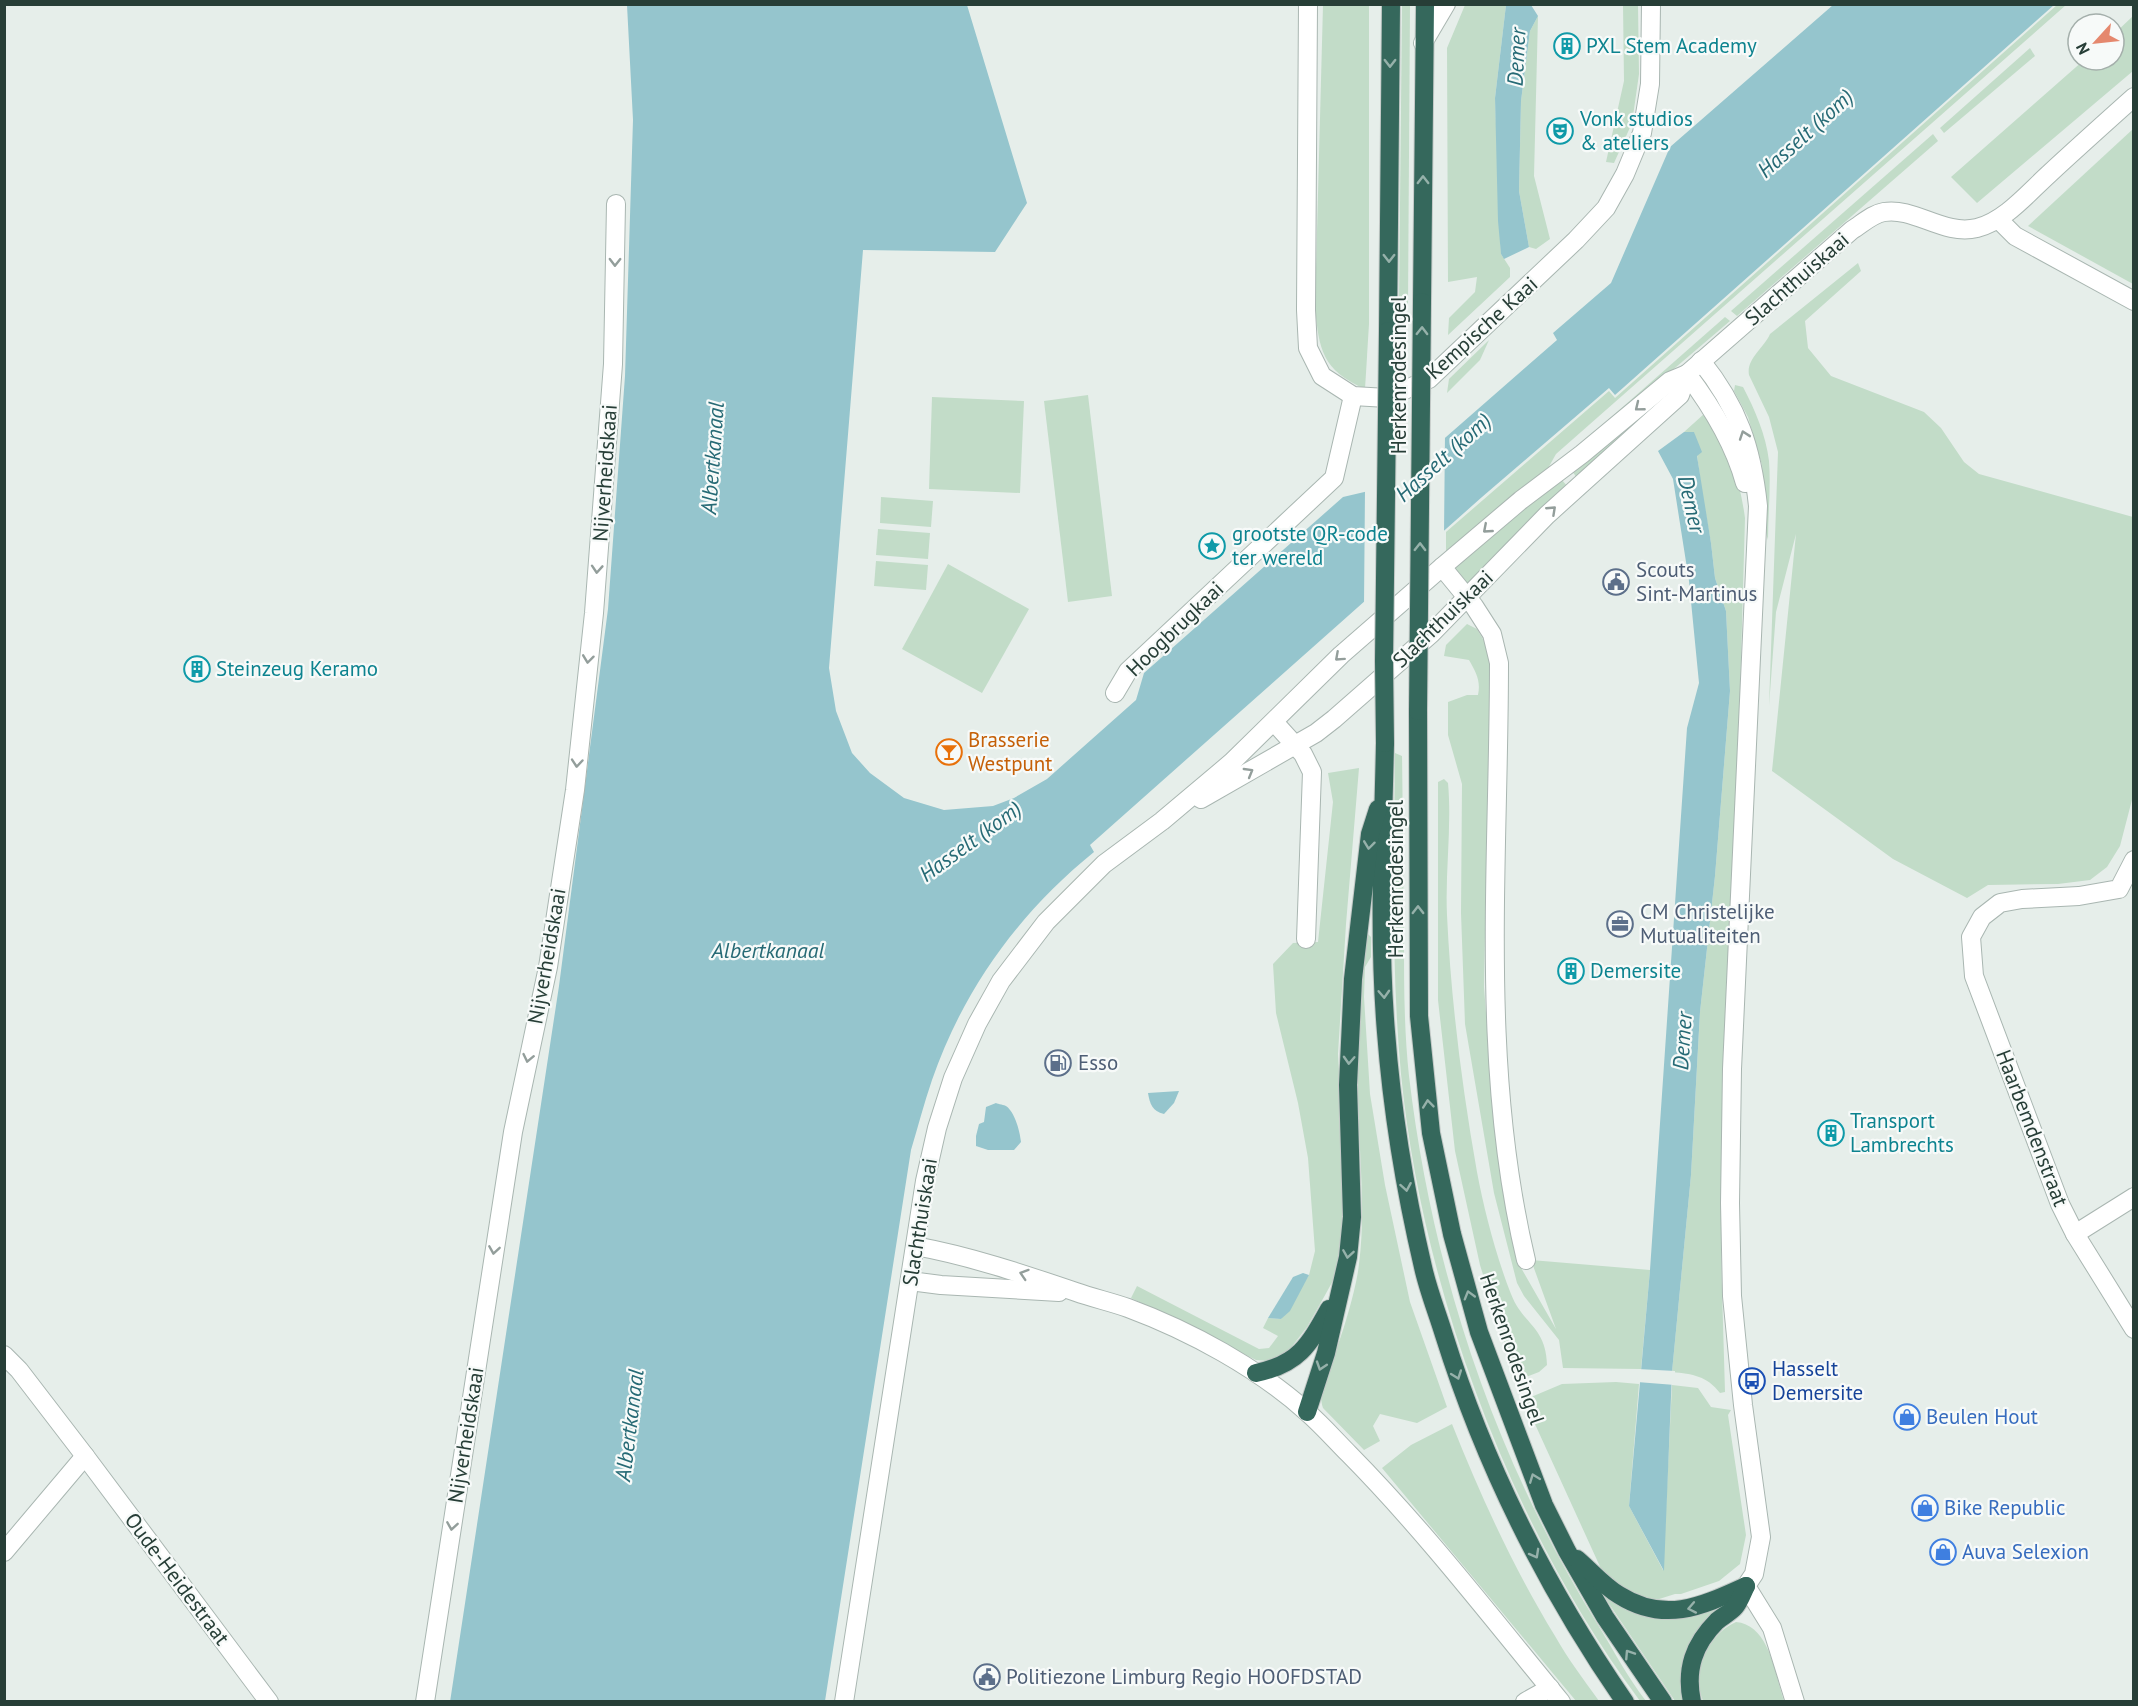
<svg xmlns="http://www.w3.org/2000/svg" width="2138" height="1706" viewBox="0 0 2138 1706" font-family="'PT Sans',sans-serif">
	<rect width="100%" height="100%" fill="#e6eeea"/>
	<!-- green -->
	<g fill="#c2dcc8">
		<path d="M1323 5H1369V324L1365 389C1322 370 1319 350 1315 307Z"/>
		<path d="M1410 5 1408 305H1399L1402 5Z"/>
		<path d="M1465 5H1506L1495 98 1501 254 1510 268V277L1448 335 1449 318 1475 292 1477 277 1448 282 1447 48Z"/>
		<path d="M1623 5H1638L1639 74 1632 123 1614 163 1606 162 1624 81Z"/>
		<path d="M2057 5H2066L1556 454 1542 479 1446 554V532L1609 391 1615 398Z"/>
		<path d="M1538 16 1534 176 1550 239 1536 249 1529 247 1519 191 1521 101 1530 31Z"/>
		<path d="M2133 16V71L1977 203 1951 177 2084 60H2114V34Z"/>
		<path d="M2030 48 2035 56 1944 133 1940 128Z"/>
		<path d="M2133 129V284L2028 226Z"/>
		<path d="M1933 134 1938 141 1737 316 1731 311Z"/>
		<path d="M1858 263 1861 271 1805 321 1808 348 1831 376 1924 412 1941 428 1964 462 1979 474 2133 517 2134 792 2120 846 2107 867 2090 880 2058 884 1988 885 1967 898 1893 859 1772 771 1796 534 1776 612 1769 706 1778 452 1769 417 1749 375C1746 359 1764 348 1770 334Z"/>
		<path d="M1725 317 1730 321 1567 460 1575 449Z"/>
		<path d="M1489 340 1480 360 1447 393 1449 379Z"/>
		<path d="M1735 385 1743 387C1755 410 1766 435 1769 461 1771 487 1768 514 1768 540L1766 533 1762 465 1748 417 1734 391Z"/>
		<path d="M1674 386V393L1577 478 1572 471Z"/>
		<path d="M1088 395 1112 596 1068 602 1044 401Z"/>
		<path d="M932 397 1024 401 1020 493 929 489Z"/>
		<path d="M1704 414C1730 441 1740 482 1745 518L1739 730 1731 901 1721 1255 1725 1392 1720 1393C1707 1376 1693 1374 1672 1372L1691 1175 1700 1012 1715 876 1730 691 1726 611 1715 578 1711 543 1702 493 1694 432H1684Z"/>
		<path d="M1561 479 1568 487 1468 586 1450 567Z"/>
		<path d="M881 497 933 501 931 527 880 523Z"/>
		<path d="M878 529 930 533 928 559 876 555Z"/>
		<path d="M876 561 928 565 926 590 874 586Z"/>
		<path d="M948 564 1029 609 982 693 902 649Z"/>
		<path d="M1467 624 1477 629 1490 651 1494 697 1488 776 1484 987 1494 1116 1520 1266 1556 1329 1531 1260 1650 1270 1641 1369 1563 1368 1559 1340 1524 1296 1517 1283 1494 1193 1465 1024 1461 913 1462 784 1448 735V702L1467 695H1478C1481 681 1476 672 1469 660L1444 656 1446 645Z"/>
		<path d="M1395 753 1402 756C1403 816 1403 876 1404 937 1404 983 1404 1030 1409 1076 1432 1271 1495 1459 1598 1625 1614 1651 1628 1678 1646 1701H1640C1511 1528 1422 1289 1401 1074 1391 967 1394 861 1395 753Z"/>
		<path d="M1359 768 1346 924 1338 1054 1344 1158 1345 1247 1341 1266 1324 1297 1307 1327 1290 1349 1279 1358 1268 1361 1256 1360 1131 1298 1137 1286 1259 1349 1269 1348 1278 1336 1263 1328 1268 1318 1281 1319 1309 1275 1315 1251 1308 1158 1298 1103 1276 1013 1273 964 1293 943 1318 942 1333 802 1328 773Z"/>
		<path d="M1444 779 1448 783C1452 827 1445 871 1447 915 1451 1001 1462 1087 1477 1172 1484 1210 1497 1259 1511 1294 1523 1325 1546 1326 1547 1365L1539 1372 1516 1381 1480 1265 1455 1151 1438 1000V782Z"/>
		<path d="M1365 931 1371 937V957L1365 967 1364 997 1370 1094 1385 1185 1410 1302 1447 1407 1417 1423 1380 1414 1373 1426 1380 1441 1364 1450 1323 1408C1315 1385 1333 1361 1340 1339 1347 1319 1357 1284 1359 1264 1366 1210 1359 1154 1358 1100 1357 1043 1360 987 1365 931Z"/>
		<path d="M1616 1382 1639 1384 1629 1506 1663 1570 1672 1385 1698 1388 1711 1407 1731 1410 1728 1415 1746 1535 1740 1564 1719 1581 1681 1594H1675L1656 1600H1650L1623 1589 1602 1571 1524 1400 1562 1384Z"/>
		<path d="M1452 1424C1481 1497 1514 1569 1555 1636 1568 1659 1584 1680 1599 1701H1576L1382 1468 1411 1445Z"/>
		<path d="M1603 1595H1606L1631 1609 1724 1603 1726 1607 1710 1620 1686 1701H1675Z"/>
		<path d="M1736 1622C1770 1625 1775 1675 1784 1701H1703C1691 1673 1708 1634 1736 1622Z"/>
	</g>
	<!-- water -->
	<g fill="#95c5cd">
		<path d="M627 5H967L1027 203 995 252 863 250 829 668 836 711 852 753 870 773 904 798 944 810 993 806 1014 798 1047 779 1136 700 1144 673 1343 497 1390 486 1557 340 1553 333 1611 283 1670 147 1833 5H2054L1615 395 1609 388 1482 497 1090 845 1094 852C1019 913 964 988 932 1080 924 1103 918 1127 911 1150L825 1701 450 1702 559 986 608 609 625 376 633 120Z"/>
		<path d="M1506 5H1531L1538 16 1530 31 1521 101 1519 191 1529 247 1504 259 1501 254 1498 221 1495 98Z"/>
		<path d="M1684 432H1694L1702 452 1697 456 1711 543 1715 578 1726 611 1730 691 1715 876 1700 1012 1691 1175 1672 1372 1664 1571 1629 1506 1650 1270 1687 728 1699 683 1689 581 1673 479 1658 451Z"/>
		<path d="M1179 1091 1174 1103 1164 1114C1152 1111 1150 1104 1148 1093Z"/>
		<path d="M996 1103C998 1104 1005 1105 1006 1106 1015 1112 1020 1132 1021 1142L1014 1150H988L976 1146V1136L979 1124 984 1122 986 1107Z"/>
		<path d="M1303 1273 1309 1275 1290 1311 1281 1319 1268 1318 1293 1277Z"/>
	</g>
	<!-- pier -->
	<g fill="#e6eeea">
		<path d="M1445 434 1444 534 1364 606 1365 489 1388 484Z"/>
		<path d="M1638 1369 1675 1371V1385L1637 1382Z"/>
	</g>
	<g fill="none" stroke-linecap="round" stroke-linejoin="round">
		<!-- minor casing -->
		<g stroke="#a9b6b1" stroke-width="20">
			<g id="minor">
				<path d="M1308 4 1306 310 1308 348 1322 376 1353 396 1387 398 1429 379 1576 240 1606 208 1625 174 1642 133 1650 84 1651 4"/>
				<path d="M1423 43 1446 4"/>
				<path d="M1998 219 2015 236 2134 301"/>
				<path d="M1701 361C1738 407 1752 448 1758 506L1732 1069 1730 1203 1732 1296 1743 1405 1761 1537 1754 1574 1746 1586 1772 1628 1795 1702"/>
				<path d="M1687 374C1712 407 1734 443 1745 483"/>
				<path d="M1442 567 1474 606 1492 634 1499 663C1499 863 1479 1064 1526 1260"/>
				<path d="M1115 693 1128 671 1334 478 1353 396"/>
				<path d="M1274 722 1303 754 1312 772 1306 939"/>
				<path d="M1201 799 1316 733 1334 719 1431 634 1547 515 1680 395 1687 374"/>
				<path d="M2134 860 2119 889 2079 896 2022 899 2000 903 1982 917 1971 937 1974 976 2060 1204 2075 1234 2134 1329"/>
				<path d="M2075 1234 2134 1197"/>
				<path d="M915 1246C970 1256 1023 1274 1076 1292 1093 1298 1111 1302 1128 1308 1190 1331 1258 1368 1307 1412 1322 1425 1335 1440 1349 1454 1425 1531 1492 1618 1561 1702"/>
				<path d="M910 1281 941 1285 1059 1292"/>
				<path d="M4 1355 19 1370 85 1456 269 1702"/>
				<path d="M4 1552 85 1456"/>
				<path d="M425 1702 513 1132 548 967 575 790 594 613 613 364 616 204"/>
				<path d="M844 1702 925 1181 937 1128 953 1078 977 1024 1001 981 1046 922 1104 864 1162 821 1232 762 1341 655 1442 567 1521 500 1582 454 1670 381 1687 374 1852 230C1862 224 1872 214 1884 212 1915 207 1943 236 1977 228 2005 221 2028 193 2049 174 2077 148 2105 123 2134 97"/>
				<path d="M1525 1702 1550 1688"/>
			</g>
		</g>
		<!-- highway casing -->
		<g stroke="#c3c9c7" stroke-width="20">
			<g id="highway">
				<path d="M1422 302 1425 4"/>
				<path d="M1388 331 1391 4"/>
				<path d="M1418 711 1419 1016 1431 1133 1452 1234 1479 1332 1544 1505 1567 1551 1605 1617 1663 1702"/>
				<path d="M1385 743C1383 839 1378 936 1386 1032 1392 1111 1405 1190 1423 1267 1428 1290 1437 1312 1444 1335 1485 1466 1547 1589 1625 1702"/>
				<path d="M1256 1373C1299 1364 1309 1345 1329 1309"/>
				<path d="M1307 1412 1326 1353 1348 1257 1352 1217 1348 1085 1353 979 1370 834 1378 809"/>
				<path d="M1577 1559C1591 1571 1604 1586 1619 1595 1665 1624 1702 1606 1746 1586"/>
				<path d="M1692 1702C1685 1669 1694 1644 1717 1621 1723 1616 1731 1612 1735 1607 1740 1601 1743 1592 1746 1586"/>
			</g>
		</g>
		<!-- minor -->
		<use href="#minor" stroke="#fff" stroke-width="18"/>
		<!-- highway -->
		<use href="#highway" stroke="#35685c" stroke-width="18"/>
		<!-- highway-bridge casing -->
		<g stroke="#c3c9c7" stroke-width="20" stroke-linecap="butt">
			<g id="highway-bridge">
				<path d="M1418 711 1422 302"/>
				<path d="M1385 743 1384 661 1388 331"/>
			</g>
		</g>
		<!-- highway-bridge -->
		<use href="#highway-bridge" stroke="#35685c" stroke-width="18"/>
	</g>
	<!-- one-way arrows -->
	<defs><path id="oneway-chevron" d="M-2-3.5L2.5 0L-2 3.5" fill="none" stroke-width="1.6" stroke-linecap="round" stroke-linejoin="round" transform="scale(1.5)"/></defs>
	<g stroke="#96b1aa">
		<use href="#oneway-chevron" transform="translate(1390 63) rotate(90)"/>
		<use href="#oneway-chevron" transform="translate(1423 180) rotate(-90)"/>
		<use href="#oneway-chevron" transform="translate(1389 258) rotate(90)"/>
		<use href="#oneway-chevron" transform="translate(1422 331) rotate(-89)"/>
		<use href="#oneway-chevron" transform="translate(1420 547) rotate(-89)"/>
		<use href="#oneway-chevron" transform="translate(1369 845) rotate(97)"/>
		<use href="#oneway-chevron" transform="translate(1418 910) rotate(-90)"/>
		<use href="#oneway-chevron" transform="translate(1384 994) rotate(87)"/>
		<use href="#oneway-chevron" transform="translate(1349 1060) rotate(93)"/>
		<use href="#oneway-chevron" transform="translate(1428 1104) rotate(-96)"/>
		<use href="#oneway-chevron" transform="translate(1406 1187) rotate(80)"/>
		<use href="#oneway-chevron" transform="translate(1348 1254) rotate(99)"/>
		<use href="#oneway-chevron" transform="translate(1469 1295) rotate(-106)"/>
		<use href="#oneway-chevron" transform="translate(1321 1366) rotate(108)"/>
		<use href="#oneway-chevron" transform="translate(1457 1375) rotate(70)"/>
		<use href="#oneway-chevron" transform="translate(1534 1478) rotate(-111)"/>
		<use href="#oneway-chevron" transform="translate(1535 1554) rotate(61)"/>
		<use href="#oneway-chevron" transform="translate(1692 1608) rotate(169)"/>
		<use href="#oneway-chevron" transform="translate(1629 1654) rotate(-123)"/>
	</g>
	<g stroke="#939e9b">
		<use href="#oneway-chevron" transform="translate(615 262) rotate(91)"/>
		<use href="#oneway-chevron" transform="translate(1639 407) rotate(141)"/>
		<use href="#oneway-chevron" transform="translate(1744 435) rotate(-109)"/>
		<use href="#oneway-chevron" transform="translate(1552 510) rotate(-43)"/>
		<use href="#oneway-chevron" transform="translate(1487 529) rotate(139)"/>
		<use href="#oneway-chevron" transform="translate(597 569) rotate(94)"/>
		<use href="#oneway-chevron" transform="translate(1339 657) rotate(138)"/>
		<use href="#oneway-chevron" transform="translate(588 659) rotate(97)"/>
		<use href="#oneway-chevron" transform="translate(577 763) rotate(95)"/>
		<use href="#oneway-chevron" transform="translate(1249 772) rotate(-30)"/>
		<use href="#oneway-chevron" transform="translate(528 1058) rotate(102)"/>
		<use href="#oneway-chevron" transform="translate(494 1250) rotate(99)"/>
		<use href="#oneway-chevron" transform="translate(1024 1274) rotate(-162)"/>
		<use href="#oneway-chevron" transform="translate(452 1526) rotate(99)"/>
	</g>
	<!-- icons -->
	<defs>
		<g id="building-ring" transform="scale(1.35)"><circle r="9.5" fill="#f7faf9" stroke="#0f9aa8" stroke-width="1.5"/><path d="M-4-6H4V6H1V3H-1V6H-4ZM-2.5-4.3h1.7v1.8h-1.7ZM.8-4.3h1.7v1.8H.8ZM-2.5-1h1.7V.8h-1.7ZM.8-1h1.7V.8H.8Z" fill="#0f9aa8"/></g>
		<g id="theatre-ring" transform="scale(1.35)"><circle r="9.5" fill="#f7faf9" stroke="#0f9aa8" stroke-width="1.5"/><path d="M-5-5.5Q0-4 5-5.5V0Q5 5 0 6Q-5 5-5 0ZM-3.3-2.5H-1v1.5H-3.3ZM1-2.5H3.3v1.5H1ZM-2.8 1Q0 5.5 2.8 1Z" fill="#0f9aa8"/></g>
		<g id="sight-ring" transform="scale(1.35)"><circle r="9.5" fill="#f7faf9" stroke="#0f9aa8" stroke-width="1.5"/><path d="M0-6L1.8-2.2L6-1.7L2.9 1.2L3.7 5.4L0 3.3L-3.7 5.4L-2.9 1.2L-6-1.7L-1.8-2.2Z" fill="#0f9aa8"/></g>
		<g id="civic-ring" transform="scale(1.35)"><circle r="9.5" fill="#f7faf9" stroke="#5c6f8a" stroke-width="1.5"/><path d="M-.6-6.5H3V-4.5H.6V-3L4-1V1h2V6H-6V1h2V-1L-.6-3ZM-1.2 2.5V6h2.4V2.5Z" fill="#5c6f8a"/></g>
		<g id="bar-ring" transform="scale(1.35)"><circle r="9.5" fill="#f7faf9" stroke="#e8710a" stroke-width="1.5"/><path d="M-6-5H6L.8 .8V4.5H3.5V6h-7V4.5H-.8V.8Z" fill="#e8710a"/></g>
		<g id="office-ring" transform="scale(1.35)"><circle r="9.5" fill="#f7faf9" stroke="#5c6f8a" stroke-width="1.5"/><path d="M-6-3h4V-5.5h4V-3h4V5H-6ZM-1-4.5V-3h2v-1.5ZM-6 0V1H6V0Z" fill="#5c6f8a"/></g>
		<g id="fuel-ring" transform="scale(1.35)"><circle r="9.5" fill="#f7faf9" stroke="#5c6f8a" stroke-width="1.5"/><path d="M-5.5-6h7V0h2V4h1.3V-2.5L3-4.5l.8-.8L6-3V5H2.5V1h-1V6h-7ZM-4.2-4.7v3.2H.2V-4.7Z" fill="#5c6f8a"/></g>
		<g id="bus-ring" transform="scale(1.35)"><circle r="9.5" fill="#f7faf9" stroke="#1a4fb4" stroke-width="1.5"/><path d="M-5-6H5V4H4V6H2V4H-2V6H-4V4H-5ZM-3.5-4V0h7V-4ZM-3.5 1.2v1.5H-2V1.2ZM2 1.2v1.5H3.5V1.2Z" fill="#1a4fb4"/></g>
		<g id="shop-ring" transform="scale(1.35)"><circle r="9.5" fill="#f7faf9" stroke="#3f7fe0" stroke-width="1.5"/><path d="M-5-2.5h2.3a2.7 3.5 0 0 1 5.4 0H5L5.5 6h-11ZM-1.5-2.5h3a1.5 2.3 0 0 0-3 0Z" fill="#3f7fe0"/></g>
	</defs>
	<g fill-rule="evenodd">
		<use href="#building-ring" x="1567" y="46"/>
		<use href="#theatre-ring" x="1560" y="131"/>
		<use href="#sight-ring" x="1212" y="546"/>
		<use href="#civic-ring" x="1616" y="582"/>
		<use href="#building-ring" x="197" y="669"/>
		<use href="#bar-ring" x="949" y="752"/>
		<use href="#office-ring" x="1620" y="924"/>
		<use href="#building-ring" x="1571" y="971"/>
		<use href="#fuel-ring" x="1058" y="1063"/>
		<use href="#building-ring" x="1831" y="1133"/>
		<use href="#bus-ring" x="1752" y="1381"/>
		<use href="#shop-ring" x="1907" y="1417"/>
		<use href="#shop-ring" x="1925" y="1508"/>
		<use href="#shop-ring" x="1943" y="1552"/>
		<use href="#civic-ring" x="987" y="1677"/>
	</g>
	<g text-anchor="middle" stroke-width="4.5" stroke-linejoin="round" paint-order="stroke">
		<!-- culture labels -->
		<g font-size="21" fill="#0d838f" stroke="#f7faf9" text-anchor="start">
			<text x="1586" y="53">PXL Stem Academy</text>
			<text x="1580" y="126">Vonk studios<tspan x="1580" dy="24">&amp; ateliers</tspan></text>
			<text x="1232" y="541">grootste QR-code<tspan x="1232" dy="24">ter wereld</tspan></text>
			<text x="216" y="676">Steinzeug Keramo</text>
			<text x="1590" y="978">Demersite</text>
			<text x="1850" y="1128">Transport<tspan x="1850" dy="24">Lambrechts</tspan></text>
		</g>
		<!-- street labels -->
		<g font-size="21" fill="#273e37" stroke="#f7faf9">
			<text transform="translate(1797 279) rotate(-41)" y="7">Slachthuiskaai</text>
			<text transform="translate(1482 328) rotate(-42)" y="7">Kempische Kaai</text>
			<text transform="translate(1399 375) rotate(-90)" y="7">Herkenrodesingel</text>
			<text transform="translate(605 473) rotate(-86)" y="7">Nijverheidskaai</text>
			<text transform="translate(1443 619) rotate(-44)" y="7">Slachthuiskaai</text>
			<text transform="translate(1175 629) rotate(-44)" y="7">Hoogbrugkaai</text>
			<text transform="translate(1396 879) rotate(-90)" y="7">Herkenrodesingel</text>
			<text transform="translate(547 956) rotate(-80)" y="7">Nijverheidskaai</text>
			<text transform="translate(2032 1128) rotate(69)" y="7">Haarbemdenstraat</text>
			<text transform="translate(920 1222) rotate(-81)" y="7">Slachthuiskaai</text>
			<text transform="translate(1512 1349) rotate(71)" y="7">Herkenrodesingel</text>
			<text transform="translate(466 1435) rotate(-81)" y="7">Nijverheidskaai</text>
			<text transform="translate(177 1579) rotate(53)" y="7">Oude-Heidestraat</text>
		</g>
		<!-- service labels -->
		<g font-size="21" fill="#4e5e75" stroke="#f7faf9" text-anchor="start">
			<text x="1636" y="577">Scouts<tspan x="1636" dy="24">Sint-Martinus</tspan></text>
			<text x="1640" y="919">CM Christelijke<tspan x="1640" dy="24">Mutualiteiten</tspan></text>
			<text x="1078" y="1070">Esso</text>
			<text x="1006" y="1684">Politiezone Limburg Regio HOOFDSTAD</text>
		</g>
		<!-- food labels -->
		<g font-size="21" fill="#c56008" stroke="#f7faf9" text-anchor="start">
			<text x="968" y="747">Brasserie<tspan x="968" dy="24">Westpunt</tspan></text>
		</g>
		<!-- transit labels -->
		<g font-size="21" fill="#164399" stroke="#f7faf9" text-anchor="start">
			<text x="1772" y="1376">Hasselt<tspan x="1772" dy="24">Demersite</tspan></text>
		</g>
		<!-- shop labels -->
		<g font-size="21" fill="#366cbe" stroke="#f7faf9" text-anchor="start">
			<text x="1926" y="1424">Beulen Hout</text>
			<text x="1944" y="1515">Bike Republic</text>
			<text x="1962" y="1559">Auva Selexion</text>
		</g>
		<!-- water labels -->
		<g font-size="22" font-style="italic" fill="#266a75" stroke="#f7faf9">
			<text transform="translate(1516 57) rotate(-87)" y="8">Demer</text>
			<text transform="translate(1805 133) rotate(-42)" y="8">Hasselt (kom)</text>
			<text transform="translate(1443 457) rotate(-42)" y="8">Hasselt (kom)</text>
			<text transform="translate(712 458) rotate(-86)" y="8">Albertkanaal</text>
			<text transform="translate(1692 504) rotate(77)" y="8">Demer</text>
			<text transform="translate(970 841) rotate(-36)" y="8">Hasselt (kom)</text>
			<text x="768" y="958">Albertkanaal</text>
			<text transform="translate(1682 1041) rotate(-86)" y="8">Demer</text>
			<text transform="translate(629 1425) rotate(-83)" y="8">Albertkanaal</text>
		</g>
	</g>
	<!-- border -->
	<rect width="2138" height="1706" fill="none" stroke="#273e37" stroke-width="12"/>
	<!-- north arrow -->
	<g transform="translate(2096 42) rotate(243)"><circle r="28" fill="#f7faf9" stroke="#a4afab" stroke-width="1.5"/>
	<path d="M0-4.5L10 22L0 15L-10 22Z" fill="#e5886e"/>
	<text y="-9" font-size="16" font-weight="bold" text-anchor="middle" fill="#273e37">N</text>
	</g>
</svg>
